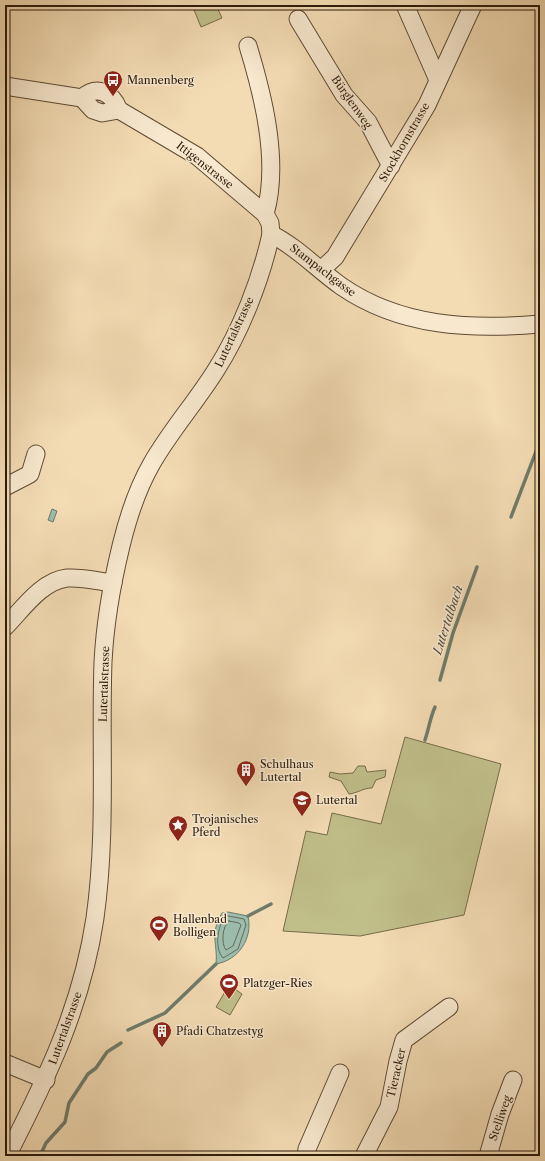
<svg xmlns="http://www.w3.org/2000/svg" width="545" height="1161" viewBox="0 0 545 1161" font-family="'Libre Caslon Text',serif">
	<rect width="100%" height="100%" fill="#f3dbb3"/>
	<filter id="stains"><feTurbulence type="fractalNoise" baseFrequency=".005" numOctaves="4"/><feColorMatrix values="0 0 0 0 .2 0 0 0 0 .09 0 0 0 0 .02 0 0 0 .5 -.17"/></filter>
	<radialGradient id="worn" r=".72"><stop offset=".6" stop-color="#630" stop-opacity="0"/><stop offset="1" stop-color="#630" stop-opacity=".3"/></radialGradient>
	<!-- green -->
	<g fill="#c0be89" stroke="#766c4a">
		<path d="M192 5H216L222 18 201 27Z"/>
		<path d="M405 737 501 764 464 915 360 936 283 931 306 831 327 835 332 813 381 824Z"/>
		<path d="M358 766H365L367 772 386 770 385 777 376 780 372 788C363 788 358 793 349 794L341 781 329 777 330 772 340 774 353 773Z"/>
		<path d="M229 985 242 994 230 1015 216 1007Z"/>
	</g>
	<!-- water -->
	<g fill="#9bbbab" stroke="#6f7b6b">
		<path d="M52 509 57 511 53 522 48 520Z"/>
		<path d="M228 912 248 916C253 938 239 960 216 964 218 943 209 935 222 913Z"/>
	</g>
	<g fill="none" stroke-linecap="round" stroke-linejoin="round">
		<!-- shore -->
		<g stroke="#646b5b" stroke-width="1">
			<path d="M228 916 244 919 246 925 238 949 223 958C214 948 218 927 224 917Z"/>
			<path d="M229 921 239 923 241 925 233 946 226 950C221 944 222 926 229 921Z"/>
		</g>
		<!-- stream -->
		<g stroke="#6f7b6b" stroke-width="3.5">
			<path d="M536 316 540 309"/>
			<path d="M511 517 540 441"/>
			<path d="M440 680 453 633 477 567"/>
			<path d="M425 740C429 728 430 718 435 707"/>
			<path d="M248 916 271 904"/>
			<path d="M128 1030 165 1013 216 964"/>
			<path d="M40 1156 46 1143 65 1122 69 1103 88 1074 96 1068 107 1052 121 1043"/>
		</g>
		<!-- minor casing -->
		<g stroke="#5e4b35" stroke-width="19">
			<g id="minor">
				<path d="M405 5 438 80"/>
				<path d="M298 19 344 95 368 122 391 166"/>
				<path d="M248 46C263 95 280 162 265 214"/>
				<path d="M5 86 82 98 93 110 102 113 119 110"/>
				<path d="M271 234C297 247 317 269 341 286 400 327 471 330 540 324"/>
				<path d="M321 270 335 257 427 105 473 5"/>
				<path d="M5 487 30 474 36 454"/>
				<path d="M5 627C22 610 41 581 67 578 82 577 98 581 113 583"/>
				<path d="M5 1063 46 1080"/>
				<path d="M7 1156C47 1078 82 1006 95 918 107 833 100 747 103 662 105 623 112 583 121 546 128 517 137 489 152 463 171 430 196 402 216 370 241 331 261 279 271 234L270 223 265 214 197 156 119 110C112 93 98 84 82 98"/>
				<path d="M306 1156 307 1149 340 1073"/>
				<path d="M364 1156 389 1107 398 1061 404 1040 449 1007"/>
				<path d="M488 1156 500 1114 513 1080"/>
			</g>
		</g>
		<!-- minor -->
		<use href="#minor" stroke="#f7e8ce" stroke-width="17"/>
	</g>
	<!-- icons -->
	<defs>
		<g id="bus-pin" transform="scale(1)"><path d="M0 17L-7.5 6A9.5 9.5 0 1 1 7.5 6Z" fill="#8f2418" stroke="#f7e8ce"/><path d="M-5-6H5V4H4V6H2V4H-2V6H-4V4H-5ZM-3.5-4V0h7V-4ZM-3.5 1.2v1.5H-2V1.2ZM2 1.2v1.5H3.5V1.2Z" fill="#fff"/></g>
		<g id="building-pin" transform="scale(1)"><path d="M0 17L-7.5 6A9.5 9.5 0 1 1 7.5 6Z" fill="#8f2418" stroke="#f7e8ce"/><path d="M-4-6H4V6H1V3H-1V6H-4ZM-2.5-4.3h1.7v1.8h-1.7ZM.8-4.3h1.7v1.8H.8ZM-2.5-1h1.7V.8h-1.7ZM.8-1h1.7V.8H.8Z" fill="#fff"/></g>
		<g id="school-pin" transform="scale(1)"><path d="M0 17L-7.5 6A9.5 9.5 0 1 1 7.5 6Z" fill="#8f2418" stroke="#f7e8ce"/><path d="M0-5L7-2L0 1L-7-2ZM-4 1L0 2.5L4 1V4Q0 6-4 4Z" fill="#fff"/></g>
		<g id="sight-pin" transform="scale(1)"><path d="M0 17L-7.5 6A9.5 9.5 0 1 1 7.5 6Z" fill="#8f2418" stroke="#f7e8ce"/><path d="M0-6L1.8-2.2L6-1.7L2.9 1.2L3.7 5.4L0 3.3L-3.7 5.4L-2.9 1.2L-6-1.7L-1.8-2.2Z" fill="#fff"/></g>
		<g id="stadium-pin" transform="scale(1)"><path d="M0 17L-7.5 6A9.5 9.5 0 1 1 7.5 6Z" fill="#8f2418" stroke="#f7e8ce"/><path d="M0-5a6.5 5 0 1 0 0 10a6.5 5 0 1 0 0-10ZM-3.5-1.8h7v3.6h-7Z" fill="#fff"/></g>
	</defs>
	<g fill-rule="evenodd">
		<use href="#bus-pin" x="113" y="80"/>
		<use href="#building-pin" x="246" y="770"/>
		<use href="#school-pin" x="302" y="800"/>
		<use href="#sight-pin" x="178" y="825"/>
		<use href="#stadium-pin" x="159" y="925"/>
		<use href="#stadium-pin" x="229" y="983"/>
		<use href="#building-pin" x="162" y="1031"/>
	</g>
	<g text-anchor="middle" stroke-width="3" stroke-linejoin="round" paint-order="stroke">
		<!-- poi labels -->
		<g font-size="11" fill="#2c1b0b" stroke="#f7e8ce" text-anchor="start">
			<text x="127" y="84">Mannenberg</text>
			<text x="260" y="768">Schulhaus<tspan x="260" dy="13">Lutertal</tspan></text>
			<text x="316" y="804">Lutertal</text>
			<text x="192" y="823">Trojanisches<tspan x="192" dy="13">Pferd</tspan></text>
			<text x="173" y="923">Hallenbad<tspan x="173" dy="13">Bolligen</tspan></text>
			<text x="243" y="987">Platzger-Ries</text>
			<text x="176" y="1035">Pfadi Chatzestyg</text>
		</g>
		<!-- street labels -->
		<g font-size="11" fill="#2c1b0b" stroke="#f7e8ce">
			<text transform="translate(352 102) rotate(55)" y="4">Bürglenweg</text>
			<text transform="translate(404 142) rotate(-60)" y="4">Stockhornstrasse</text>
			<text transform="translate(205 165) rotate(38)" y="4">Ittigenstrasse</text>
			<text transform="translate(323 270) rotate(37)" y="4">Stampachgasse</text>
			<text transform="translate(234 332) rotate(-65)" y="4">Lutertalstrasse</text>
			<text transform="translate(104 684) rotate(-88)" y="4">Lutertalstrasse</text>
			<text transform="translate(65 1028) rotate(-70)" y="4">Lutertalstrasse</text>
			<text transform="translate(396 1073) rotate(-77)" y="4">Tieracker</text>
			<text transform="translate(500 1118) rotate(-71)" y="4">Stelliweg</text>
		</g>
		<!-- water labels -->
		<g font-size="12" font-style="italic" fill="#4d4b3b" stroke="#f7e8ce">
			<text transform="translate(448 620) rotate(-72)" y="4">Lutertalbach</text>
		</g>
	</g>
	<!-- margin -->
	<rect width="545" height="1161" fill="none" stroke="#f3dbb3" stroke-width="20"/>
	<rect x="6" y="6" width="533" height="1149" fill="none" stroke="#2c1b0b" stroke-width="2"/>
	<rect x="10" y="10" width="525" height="1141" fill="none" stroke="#2c1b0b"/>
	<rect width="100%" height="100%" filter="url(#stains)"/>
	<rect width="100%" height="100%" fill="url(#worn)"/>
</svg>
